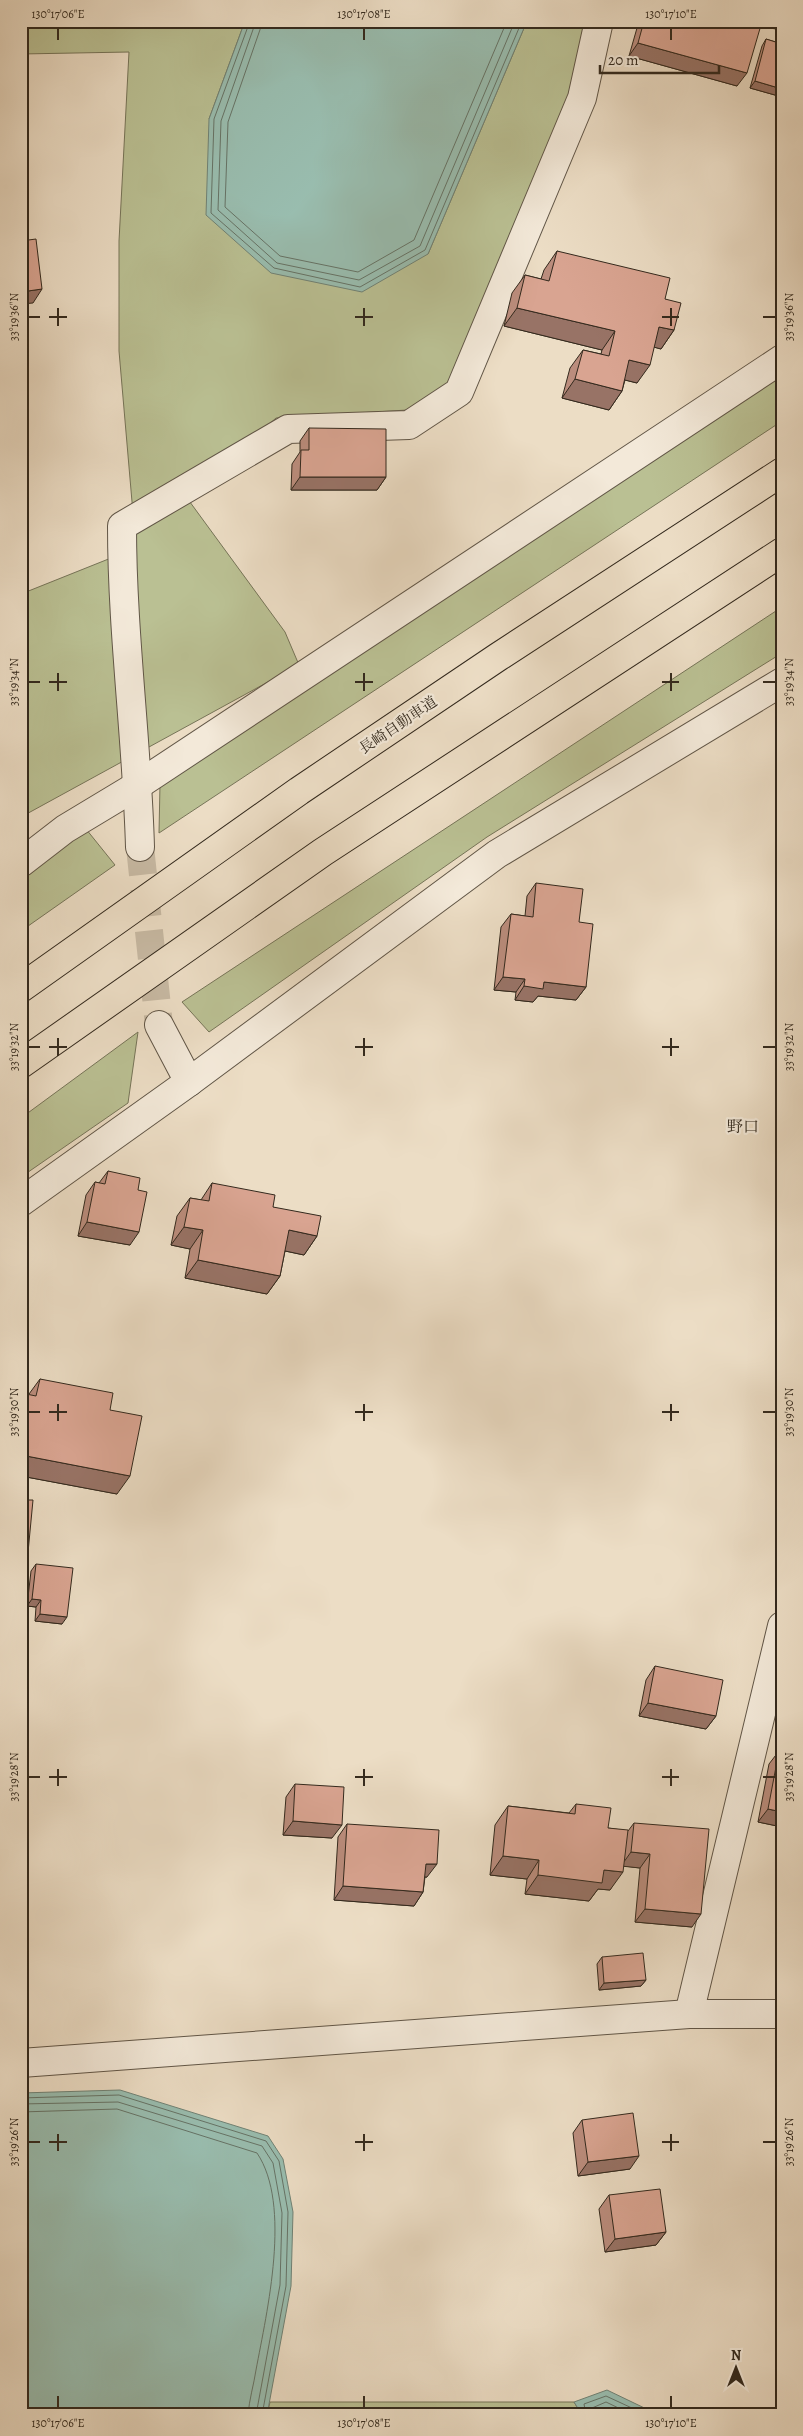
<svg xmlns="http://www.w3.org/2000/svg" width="803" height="2436" viewBox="0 0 803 2436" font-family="Alegreya,'Noto Serif JP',serif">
	<rect width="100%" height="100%" fill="#ecddc5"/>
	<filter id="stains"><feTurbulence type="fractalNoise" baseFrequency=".004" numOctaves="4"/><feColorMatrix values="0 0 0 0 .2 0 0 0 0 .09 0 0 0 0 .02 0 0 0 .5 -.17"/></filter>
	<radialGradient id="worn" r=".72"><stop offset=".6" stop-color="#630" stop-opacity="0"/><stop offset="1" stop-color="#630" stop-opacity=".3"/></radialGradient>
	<!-- green -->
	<g fill="#bac093" stroke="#767458">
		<path d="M21 21H245L209 119 428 254 527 21H607L440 408 276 418 187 498 285 632 299 665 21 817V594L136 548 119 351V241L129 52 21 54Z"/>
		<path d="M746 21H782V31Z"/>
		<path d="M782 375V421L159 833 160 784Z"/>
		<path d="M782 607V653L487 837 209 1032 182 1002Z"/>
		<path d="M86 829 115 865 21 931V881Z"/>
		<path d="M138 1032 128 1103 21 1177V1118Z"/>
		<path d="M270 2402H574L582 2415H267Z"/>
	</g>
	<!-- water -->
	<g fill="#99bdaf" stroke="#708275">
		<path d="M245 21H527L428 254 362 292 271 273 206 215 209 119Z"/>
		<path d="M120 2090 268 2136 283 2159 293 2212 291 2286 267 2415H21V2093Z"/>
		<path d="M607 2390 659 2415H582L574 2402Z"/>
	</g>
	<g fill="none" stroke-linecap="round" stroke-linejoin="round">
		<!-- shore -->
		<g stroke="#667366" stroke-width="1">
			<path d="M250 21 214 119 211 213 274 268 360 287 425 250 522 21"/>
			<path d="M256 21 221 121 218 210 277 263 359 280 420 246 515 21"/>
			<path d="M263 21 228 122 225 207 280 256 358 272 414 240 507 21"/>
			<path d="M21 2098 119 2095 266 2141 279 2161 288 2212 286 2286 262 2415"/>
			<path d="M21 2104 118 2102 262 2146 273 2163 282 2213 280 2285 256 2415"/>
			<path d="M21 2112 117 2109 257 2153C292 2205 267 2311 256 2370 254 2384 249 2400 248 2415"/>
			<path d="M586 2415 584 2404 606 2396 647 2415"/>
			<path d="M592 2415V2408L606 2402 633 2415"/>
		</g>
		<!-- street-tunnel -->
		<path stroke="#c7b9a3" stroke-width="28" stroke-dasharray="28 14" stroke-linecap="butt" d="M140 847 159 1025"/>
		<!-- street casing -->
		<g stroke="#615647" stroke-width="30">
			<g id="street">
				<path d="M140 847C137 740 122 633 122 526L288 429 409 425 459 392 582 98 599 21"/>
				<path d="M21 863 65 829 138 785 782 359"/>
				<path d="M159 1025 189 1082"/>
				<path d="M21 1202 189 1082 497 854 782 682"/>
				<path d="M689 2014 782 1626"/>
				<path d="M21 2063 689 2014H782"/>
			</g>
		</g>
		<!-- highway casing -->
		<g stroke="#33291d" stroke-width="30">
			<g id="highway">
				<path d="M21 988 299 791 498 657 782 472"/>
				<path d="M21 1064 323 852 782 552"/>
			</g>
		</g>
		<!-- street -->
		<use href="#street" stroke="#f3e9d9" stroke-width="28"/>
		<!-- highway -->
		<use href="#highway" stroke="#ecddc5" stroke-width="28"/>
	</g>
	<!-- wall -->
	<g fill="#bb8d7d" stroke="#33291d">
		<path d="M639 21H747L737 86 629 56Z"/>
		<path d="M766 39 782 44V97L750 88 762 46Z"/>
		<path d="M557 251 665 299 674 330 661 349 654 347 637 383 625 380 622 391 609 410 562 398 570 368 583 350 601 354 602 350 504 326 512 293 525 275 541 279 544 270Z"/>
		<path d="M309 428 386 477 377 490H291L292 464 300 452V441Z"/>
		<path d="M536 883 579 922 586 987 576 1000 538 996 533 1002 515 1000 516 992 494 990 501 927 511 914 525 916 527 896Z"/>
		<path d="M108 1171 138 1190 130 1245 78 1236 86 1195 95 1182 99 1183Z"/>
		<path d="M212 1183 273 1207 317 1236 304 1255 285 1251 280 1276 267 1294 185 1278 190 1249 171 1245 177 1216 190 1198 201 1200Z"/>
		<path d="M40 1379 110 1410 117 1494 21 1476V1393L29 1394Z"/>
		<path d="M36 1564 62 1624 35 1621 36 1607 27 1606 31 1571Z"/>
		<path d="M655 1666 716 1716 706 1729 639 1716 646 1680Z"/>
		<path d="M779 1751 782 1752V1827L758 1822 769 1764Z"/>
		<path d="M295 1784 332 1838 283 1835 286 1797Z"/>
		<path d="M576 1804 608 1828 628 1831 634 1823 692 1927 635 1922 640 1868 624 1866 610 1890 598 1889 589 1901 525 1894 527 1879 490 1875 495 1825 508 1806 569 1813Z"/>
		<path d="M347 1824 427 1877H425L423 1892 414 1906 334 1900 338 1837Z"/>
		<path d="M602 1957 646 1980 641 1986 599 1990 597 1964Z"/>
		<path d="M582 2120 630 2169 578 2176 573 2133Z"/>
		<path d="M609 2195 666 2232 656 2245 605 2252 599 2209Z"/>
	</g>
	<!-- shaded-wall -->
	<g fill="#987366" stroke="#33291d">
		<path d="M638 43 747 73 737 86 629 56Z"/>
		<path d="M755 81 782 89V97L750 88Z"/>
		<path d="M42 289 33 303 21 304V292Z"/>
		<path d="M517 308 615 331 602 350 504 326Z"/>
		<path d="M659 327 674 330 661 349 646 345Z"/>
		<path d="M629 360 650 365 637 383 617 378Z"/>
		<path d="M575 379 622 391 609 410 562 398Z"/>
		<path d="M300 477H386L377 490H291Z"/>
		<path d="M503 977 525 979 516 992 494 990Z"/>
		<path d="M544 982 586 987 576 1000 538 996 533 1002 515 1000 524 986Z"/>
		<path d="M87 1222 139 1232 130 1245 78 1236Z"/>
		<path d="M184 1227 203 1230 190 1249 171 1245Z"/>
		<path d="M289 1230 317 1236 304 1255 276 1249Z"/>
		<path d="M198 1260 280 1276 267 1294 185 1278Z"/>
		<path d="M21 1455 130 1476 117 1494 21 1476Z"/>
		<path d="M21 1562 27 1563 21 1570Z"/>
		<path d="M32 1599 41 1600 36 1607 27 1606Z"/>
		<path d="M40 1614 67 1617 62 1624 35 1621Z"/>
		<path d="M648 1703 716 1716 706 1729 639 1716Z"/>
		<path d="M768 1809 782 1812V1827L758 1822Z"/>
		<path d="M293 1821 342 1825 332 1838 283 1835Z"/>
		<path d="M631 1852 650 1854 640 1868 621 1866Z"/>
		<path d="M503 1856 539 1860 527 1879 490 1875Z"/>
		<path d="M426 1864H437L427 1877H416Z"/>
		<path d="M604 1870 623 1872 610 1890 598 1889 589 1901 525 1894 538 1875Z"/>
		<path d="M343 1886 423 1892 414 1906 334 1900Z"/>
		<path d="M645 1909 701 1914 692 1927 635 1922Z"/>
		<path d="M646 1980 641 1986 599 1990 604 1983Z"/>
		<path d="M639 2156 630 2169 578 2176 588 2162Z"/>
		<path d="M666 2232 656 2245 605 2252 615 2239Z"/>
	</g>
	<!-- building -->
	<g fill="#d9a491" stroke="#33291d">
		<path d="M644 21H747L761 25 747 73 638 43Z"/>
		<path d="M766 39 782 44V89L755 81Z"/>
		<path d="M36 239 42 289 21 292V241Z"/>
		<path d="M557 251 670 278 665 299 681 303 674 330 659 327 650 365 629 360 622 391 575 379 583 350 609 356 615 331 517 308 525 275 549 281Z"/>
		<path d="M309 428 386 429V477H300L301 450H309Z"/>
		<path d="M536 883 583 889 579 922 593 924 586 987 544 982 543 989 524 986 525 979 503 977 511 914 533 917Z"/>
		<path d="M108 1171 140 1178 138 1190 147 1192 139 1232 87 1222 95 1182 105 1184Z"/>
		<path d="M212 1183 275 1195 273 1207 321 1216 317 1236 289 1230 280 1276 198 1260 203 1230 184 1227 190 1198 209 1201Z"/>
		<path d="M40 1379 113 1393 110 1410 142 1416 130 1476 21 1455V1393L36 1396Z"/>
		<path d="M21 1481H27L25 1500H33L27 1563 21 1562Z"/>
		<path d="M36 1564 73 1568 67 1617 40 1614 41 1600 32 1599Z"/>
		<path d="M655 1666 723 1680 716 1716 648 1703Z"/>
		<path d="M779 1751 782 1752V1812L768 1809Z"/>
		<path d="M295 1784 344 1787 342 1825 293 1821Z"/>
		<path d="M576 1804 611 1808 608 1828 628 1830 623 1872 604 1870 602 1883 538 1875 539 1860 503 1856 508 1806 575 1814Z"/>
		<path d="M634 1823 709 1829 701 1914 645 1909 650 1854 631 1852Z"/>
		<path d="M347 1824 439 1830 437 1864H426L423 1892 343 1886Z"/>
		<path d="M643 1953 646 1980 604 1983 602 1957Z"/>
		<path d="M633 2113 639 2156 588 2162 582 2120Z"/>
		<path d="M660 2189 666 2232 615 2239 609 2195Z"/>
	</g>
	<!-- ticks -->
	<path fill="none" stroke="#33291d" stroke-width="2" d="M58 28V40M364 28V40M671 28V40M58 308V326M364 308V326M671 308V326M28 317H40M49 317H67M355 317H373M662 317H679M763 317H776M58 673V691M364 673V691M671 673V691M28 682H40M49 682H67M355 682H373M662 682H679M763 682H776M58 1038V1056M364 1038V1056M671 1038V1056M28 1047H40M49 1047H67M355 1047H373M662 1047H679M763 1047H776M58 1404V1421M364 1404V1421M671 1404V1421M28 1412H40M49 1412H67M355 1412H373M662 1412H679M763 1412H776M58 1769V1786M364 1769V1786M671 1769V1786M28 1777H40M49 1777H67M355 1777H373M662 1777H679M763 1777H776M58 2134V2151M364 2134V2151M671 2134V2151M28 2142H40M49 2142H67M355 2142H373M662 2142H679M763 2142H776M58 2396V2408M364 2396V2408M671 2396V2408"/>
	<g text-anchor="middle" stroke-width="4.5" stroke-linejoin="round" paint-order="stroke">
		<!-- street labels -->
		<g font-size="15" fill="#33291d" stroke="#f3e9d9">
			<text transform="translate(398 725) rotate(-34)" y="5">長崎自動車道</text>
		</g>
		<!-- neighbourhood labels -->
		<g font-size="16" fill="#33291d" stroke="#f3e9d9">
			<text x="743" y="1132">野口</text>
		</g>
	</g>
	<!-- margin -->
	<rect width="803" height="2436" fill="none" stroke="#ecddc5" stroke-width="55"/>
	<!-- north arrow -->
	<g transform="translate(736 2368)" stroke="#f3e9d9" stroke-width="4" paint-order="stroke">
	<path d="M0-4L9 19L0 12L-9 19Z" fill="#33291d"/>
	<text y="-8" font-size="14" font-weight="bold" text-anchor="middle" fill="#33291d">N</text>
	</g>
	<!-- scale -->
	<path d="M600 65v8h119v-8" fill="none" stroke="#33291d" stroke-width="2.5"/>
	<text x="608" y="65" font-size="15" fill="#33291d" stroke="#f3e9d9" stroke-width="4" paint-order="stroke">20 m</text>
	<rect x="28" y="28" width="748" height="2380" fill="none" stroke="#33291d" stroke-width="2"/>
	<g font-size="12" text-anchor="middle" fill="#33291d">
		<text x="58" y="18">130°17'06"E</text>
		<text x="364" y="18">130°17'08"E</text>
		<text x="671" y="18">130°17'10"E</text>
		<text transform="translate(14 317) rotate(-90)" y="4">33°19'36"N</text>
		<text transform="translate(789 317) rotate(-90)" y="4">33°19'36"N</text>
		<text transform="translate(14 682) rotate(-90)" y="4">33°19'34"N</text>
		<text transform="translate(789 682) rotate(-90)" y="4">33°19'34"N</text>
		<text transform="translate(14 1047) rotate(-90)" y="4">33°19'32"N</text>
		<text transform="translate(789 1047) rotate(-90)" y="4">33°19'32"N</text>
		<text transform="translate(14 1412) rotate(-90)" y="4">33°19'30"N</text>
		<text transform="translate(789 1412) rotate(-90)" y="4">33°19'30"N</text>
		<text transform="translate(14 1777) rotate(-90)" y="4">33°19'28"N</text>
		<text transform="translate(789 1777) rotate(-90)" y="4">33°19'28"N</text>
		<text transform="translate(14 2142) rotate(-90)" y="4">33°19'26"N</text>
		<text transform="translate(789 2142) rotate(-90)" y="4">33°19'26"N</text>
		<text x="58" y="2427">130°17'06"E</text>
		<text x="364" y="2427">130°17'08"E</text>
		<text x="671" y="2427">130°17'10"E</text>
	</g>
	<rect width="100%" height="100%" filter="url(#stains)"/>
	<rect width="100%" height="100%" fill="url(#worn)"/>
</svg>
